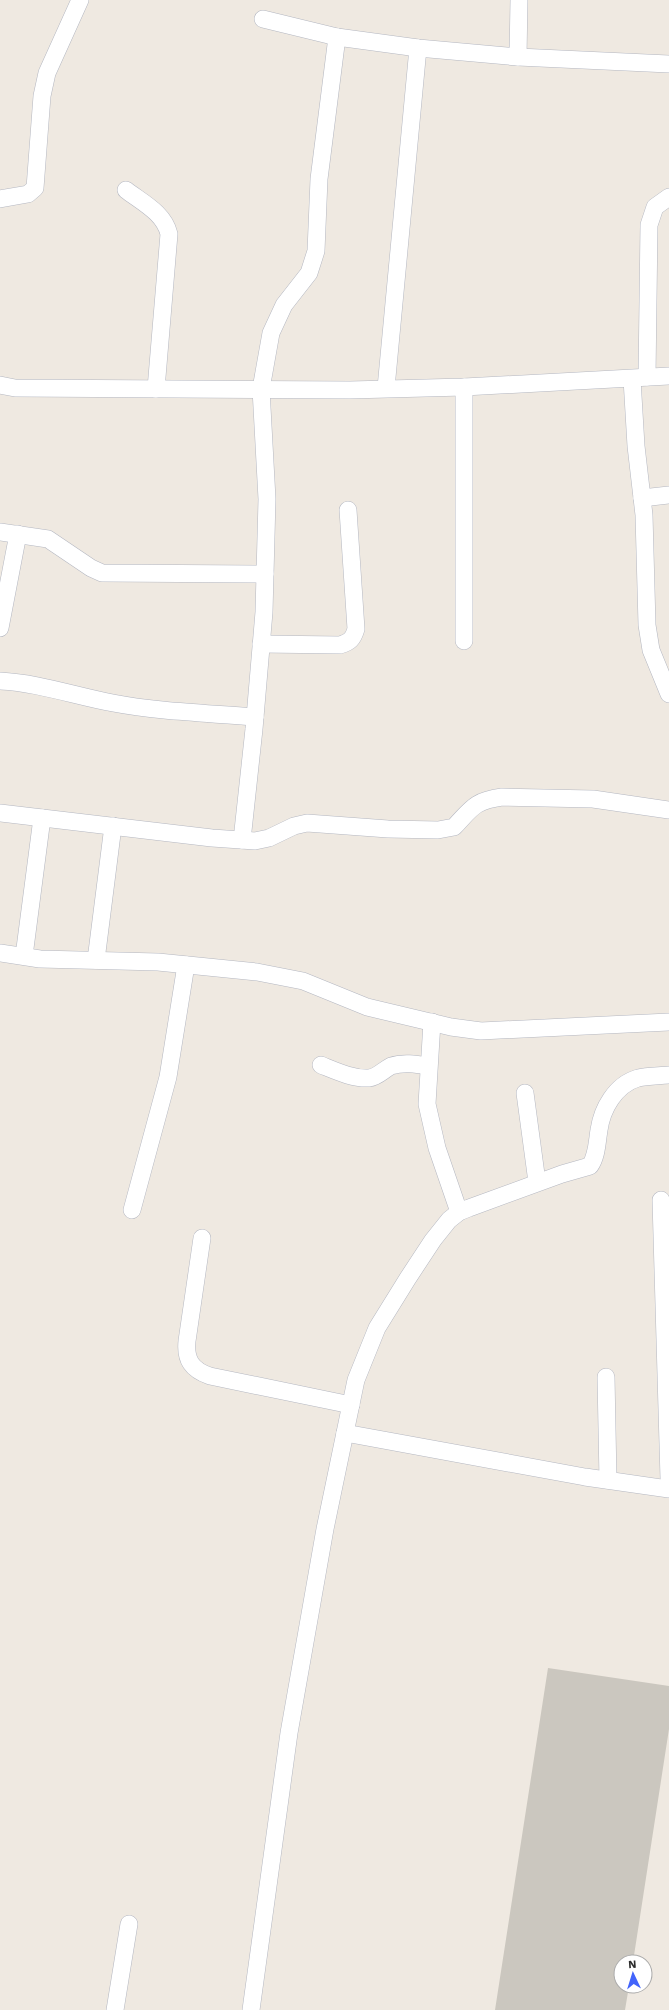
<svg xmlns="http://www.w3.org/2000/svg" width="669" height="2010" viewBox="0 0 669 2010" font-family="'Work Sans',sans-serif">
	<rect width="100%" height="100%" fill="#efe9e1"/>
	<!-- building -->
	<path fill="#cbc7bf" d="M548 1668 669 1686V1729L633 1962H621V1986H629L625 2010H495Z"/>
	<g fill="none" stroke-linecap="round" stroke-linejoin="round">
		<!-- minor casing -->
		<g stroke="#b4b7c1" stroke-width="18">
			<g id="minor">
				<path d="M263 19 337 37 418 48 518 57 669 64"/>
				<path d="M518 57 519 0"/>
				<path d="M126 190C143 203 164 213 169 234L156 389"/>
				<path d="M0 199 28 194 35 188 42 96 47 73 80 0"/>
				<path d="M647 377 649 225 655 207 669 197"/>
				<path d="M632 379 636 446 644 515 647 625 651 650 669 694"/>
				<path d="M0 385 15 388 350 390 464 387 669 376"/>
				<path d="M464 387V641"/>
				<path d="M386 388 418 48"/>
				<path d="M642 498 669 495"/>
				<path d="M0 532 48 539 91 568 102 573 265 574"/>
				<path d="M0 628 18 534"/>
				<path d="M261 644 340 645C350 642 353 639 356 629L348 510"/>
				<path d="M0 681C39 683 75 696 113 703 160 712 208 713 255 717"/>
				<path d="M0 813 212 838 255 841 269 838 294 826 307 823 388 829 438 830 454 827C472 808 474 801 502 797L593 799 669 810"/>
				<path d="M242 840 254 729 264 612 267 499 261 389 271 333 284 305 309 273 316 251 319 179 337 37"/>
				<path d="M0 953 40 959 158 962 257 972 303 981 367 1007 451 1027 481 1031 669 1022"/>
				<path d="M24 956 42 818"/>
				<path d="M96 960 113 826"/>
				<path d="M432 1022 427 1104 437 1148 459 1212"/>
				<path d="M321 1065C336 1071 353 1079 369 1078 378 1077 383 1070 391 1066 403 1062 416 1064 428 1066"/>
				<path d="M525 1093 537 1182"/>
				<path d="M661 1200 669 1479"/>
				<path d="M132 1210 168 1077 186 965"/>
				<path d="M202 1238 187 1341C185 1360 192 1370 210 1376L351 1405"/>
				<path d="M606 1377 608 1480"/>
				<path d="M345 1433 585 1477 669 1489"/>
				<path d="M115 2010 129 1924"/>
				<path d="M251 2010 289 1733 325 1529 356 1380 377 1328 408 1278 433 1240 449 1220 459 1212 469 1208 562 1174 590 1166C597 1156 597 1142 599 1130 602 1109 615 1085 638 1078 647 1076 659 1076 669 1075"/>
			</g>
		</g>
		<!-- minor -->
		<use href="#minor" stroke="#fff" stroke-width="17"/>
	</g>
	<!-- north arrow -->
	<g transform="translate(633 1974) rotate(356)"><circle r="19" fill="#ffffff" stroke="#ababab"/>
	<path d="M0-3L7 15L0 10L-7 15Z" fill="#4264fb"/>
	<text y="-6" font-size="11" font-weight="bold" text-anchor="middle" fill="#2e2e2e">N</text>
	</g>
</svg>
